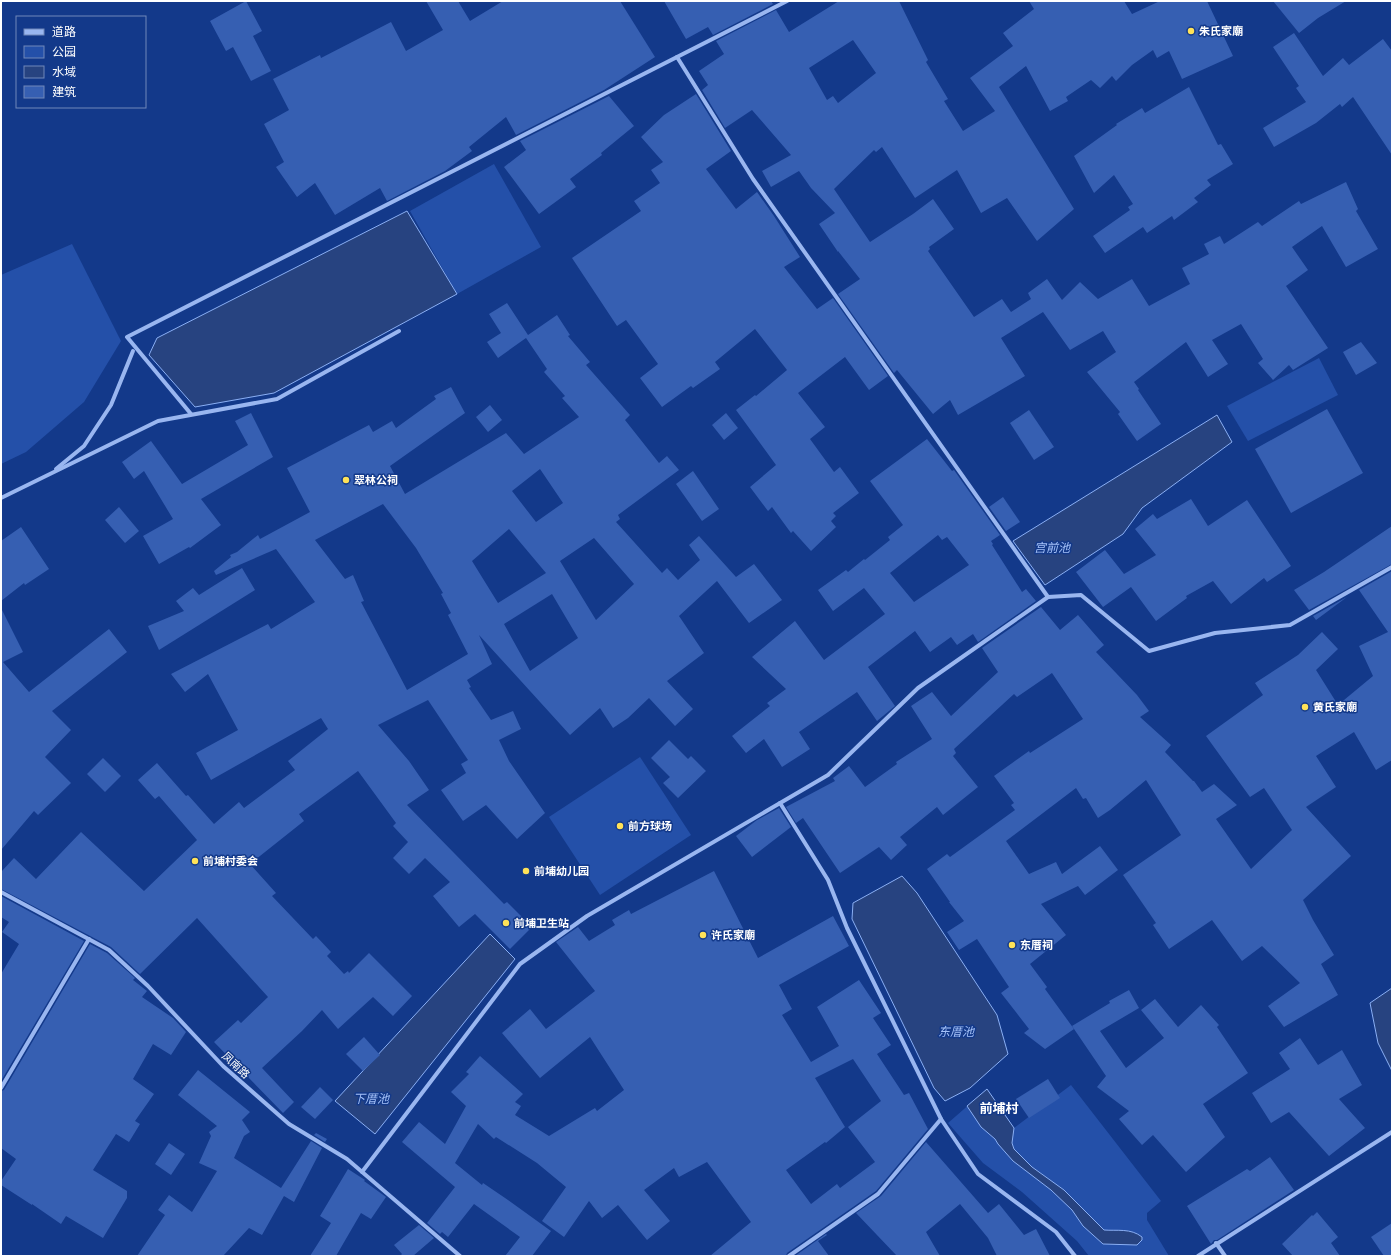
<svg xmlns="http://www.w3.org/2000/svg" width="1393" height="1257" viewBox="0 0 1393 1257" font-family="'Asap Condensed','Noto Sans SC',sans-serif">
	<rect width="100%" height="100%" fill="#13398a"/>
	<!-- green -->
	<g fill="#2450a9">
		<path d="M494 164 541 247 457 294 410 211Z"/>
		<path d="M72 244 121 341 84 402 26 452 1 464V275Z"/>
		<path d="M1319 358 1338 395 1248 441 1227 406Z"/>
		<path d="M640 757 691 835 600 895 549 817Z"/>
		<path d="M1071 1085 1161 1201 1147 1213V1220L1169 1256H1089L1077 1241 1022 1192 983 1163 948 1123 987 1089 1014 1128Z"/>
	</g>
	<!-- water -->
	<g fill="#274380" stroke="#8aaff4">
		<path d="M407 211 457 294 274 393 195 407 149 355 157 338Z"/>
		<path d="M1217 415 1232 442 1142 508 1123 534 1045 585 1013 541Z"/>
		<path d="M902 876 917 893 997 1015 1008 1054 970 1088 945 1101 934 1088 852 919 853 903Z"/>
		<path d="M490 934 515 959 375 1134 335 1101Z"/>
		<path d="M1392 988V1071L1378 1043 1370 1003Z"/>
		<path d="M987 1089 1014 1128 1012 1143 1014 1149 1032 1167 1064 1190 1104 1230C1117 1231 1131 1228 1142 1237V1240L1137 1245 1103 1244 1083 1226 1072 1210 1051 1190 1013 1161 998 1144 995 1139 981 1127 967 1106Z"/>
	</g>
	<!-- building -->
	<g fill="#365fb2" fill-rule="evenodd">
		<path d="M246 1 262 31 253 36 271 71 251 81 233 47 226 51 210 21Z"/>
		<path d="M426 1H458L470 21 503 1H620L655 57 604 90 516 135 506 117 469 147 472 151 445 171 387 201 380 188 335 215 315 183 297 197 276 167 284 162 264 124 289 110 273 79 320 55 321 58 391 22 406 51 443 30Z"/>
		<path d="M664 1H771L773 4 713 35 708 27 686 39Z"/>
		<path d="M839 1H899L928 60 926 62 948 99 944 101 963 131 995 111 970 78 1013 46 1003 33 1034 9 1029 1H1124L1132 14 1160 1H1207L1233 56 1182 79 1169 51 1157 58 1153 50 1132 65 1116 81 1112 76 1100 88 1091 80 1066 97 1068 101 1050 111 1026 66 999 87 1074 209 1037 241 1007 198 981 213 957 170 915 198 882 147 876 152 874 150 834 189 870 242 913 214 933 199 954 229 929 247 930 249 928 251 974 317 1002 299 1011 312 1031 299 1028 293 1047 279 1062 300 1080 282 1098 299 1132 279 1149 306 1190 284 1182 268 1209 254 1204 244 1220 236 1224 244 1258 222 1262 226 1299 201 1301 204 1346 182 1358 209 1356 211 1378 249 1346 267 1322 226 1292 247 1308 270 1286 286 1328 348 1293 370 1289 365 1273 380 1258 363 1263 359 1241 324 1212 340 1228 364 1208 377 1186 342 1134 382 1139 389 1138 390 1161 424 1137 441 1118 414 1120 412 1087 372 1116 352 1103 331 1070 350 1043 312 1001 338 1025 376 958 415 950 400 933 414 897 370 894 373 838 294 860 279 838 251V252L819 224 835 213 811 188 799 171 771 187 762 171 791 155 752 110 725 128 702 90 708 85 699 71 724 54 716 41 776 10 789 32ZM853 40 876 73 838 103 833 96 827 100 809 68Z"/>
		<path d="M1273 1H1346L1318 18 1299 33Z"/>
		<path d="M1294 33 1323 76 1343 58 1349 65 1383 39 1392 51V155L1353 97 1342 107 1340 104 1316 123 1274 147 1263 128 1306 102 1296 88 1299 86 1273 47Z"/>
		<path d="M1189 87 1218 145 1221 144 1233 164 1207 180 1211 185 1194 198 1198 202 1174 220 1172 216 1147 233 1143 227 1105 253 1093 236 1130 210 1128 207 1133 204 1114 175 1094 193 1074 156 1117 125 1116 124 1142 108 1145 113Z"/>
		<path d="M696 94 731 151 706 169 736 209 757 192 774 216 800 257 784 267 817 309 833 298 888 376 869 390 845 357 798 393 825 427 810 439 834 472 840 467 859 493 833 513 836 516 831 521 836 527 811 551 793 531 791 533 772 507 768 511 750 487 776 465 736 410 755 395 756 396 787 370 755 329 715 362 720 369 693 388 691 386 662 407 640 378 658 364 626 320 617 326 572 258 641 211 634 201 660 183 651 170 663 162 641 137 664 115Z"/>
		<path d="M609 96 634 126 601 153 602 155 570 179 576 187 539 214 504 167 526 150 520 141Z"/>
		<path d="M507 303 528 335 557 315 570 335 568 336 590 362 586 365 630 415 625 420 659 463 667 456 679 470 618 515 620 519 616 522 662 573 667 568 678 580 700 560 689 545 699 536 736 577 754 564 782 600 749 623 717 581 679 616 704 653 667 681 693 709 675 726 649 698 628 718 613 728 600 708 570 735 479 635 492 664 467 680 471 687 469 688 491 720 513 711 521 729 499 740 509 761 545 813 517 839 486 805 463 821 441 790 466 773 461 764 468 760 428 700 378 725 409 761 429 790 407 805 504 904 507 902 532 927 510 949 475 914 459 927 433 896 450 882 425 858 409 874 393 858 408 842 393 826 396 823 358 771 299 814 304 821 250 864 276 893 272 896 313 939 316 936 331 952 327 956 344 974 348 971 349 973 369 953 412 996 393 1016 373 997 338 1029 322 1010 302 1031 262 1068 294 1102 283 1113 214 1042 238 1020 241 1023 268 997 197 918 140 974 111 947 1 889V872L14 858 36 879 81 832 144 891 197 840 159 796 155 799 138 780 157 763 186 796 188 795 214 824 239 802 244 808 295 770 288 761 328 729 321 718 211 780 196 753 238 730 208 674 185 692 171 674 268 624 271 629 315 602 276 549 216 575 214 571 231 557 230 555 237 552 258 535 260 539 310 512 287 468 369 425 373 432 392 421 396 428 436 399 434 396 451 387 465 413 390 466 405 494 506 433 524 454 579 417 562 398 565 396 544 372 547 369 526 338 498 358 487 342 501 333 489 314ZM540 469 563 503 536 522 512 491ZM383 504 416 548 443 593 441 594 451 613 448 615 468 654 407 690 361 602 364 601 353 575 345 579 315 540ZM509 529 546 573 498 603 472 561ZM594 538 634 584 596 620 560 561ZM552 594 578 638 530 671 504 624Z"/>
		<path d="M1361 342 1377 363 1356 375 1343 352Z"/>
		<path d="M490 405 502 420 488 432 476 417Z"/>
		<path d="M1327 409 1363 473 1291 513 1255 449Z"/>
		<path d="M1029 410 1054 447 1034 460 1010 423Z"/>
		<path d="M251 413 273 457 201 499 221 525 190 548 189 547 159 564 143 536 173 519 144 471 134 479 122 462 151 441 182 484 248 445 235 421Z"/>
		<path d="M726 413 738 428 724 440 712 425Z"/>
		<path d="M927 439 952 471 954 470 1000 535 991 541 993 544 992 545 1022 592 1026 589 1036 601 978 642 973 634 957 645 951 637 930 652 915 631 868 667 895 706 877 721 857 692 799 732 810 749 782 767 764 739 746 753 732 736 770 706 767 703 786 689 752 657 795 621 824 660 885 614 864 588 833 611 818 590 846 570 848 572 864 559 865 560 890 540 888 537 903 525 870 481ZM938 535 942 540 947 537 969 565 914 602 890 573Z"/>
		<path d="M693 471 719 509 702 521 676 484Z"/>
		<path d="M1003 497 1020 522 1006 531 989 507Z"/>
		<path d="M1191 499 1208 526 1247 500 1291 566 1267 582 1264 578 1231 604 1213 581 1186 596 1187 598 1156 621 1131 587 1103 607 1076 572 1105 550 1124 574 1156 555 1135 529 1153 514 1157 519Z"/>
		<path d="M119 507 139 531 125 543 105 520Z"/>
		<path d="M1392 526V564L1309 610 1294 590 1324 572Z"/>
		<path d="M21 527 49 569 25 585 24 583 1 601V541Z"/>
		<path d="M242 568 255 590 159 650 148 626 184 611 176 601 193 588 199 595Z"/>
		<path d="M1392 571V760L1376 770 1354 732 1316 756 1336 787 1306 807 1351 856 1303 900 1313 920 1334 955 1321 964 1338 995 1284 1027 1268 1006 1300 983 1262 946 1242 961 1212 920 1169 949 1153 925 1156 923 1123 875 1181 835 1146 780 1110 810 1098 818 1086 798 1083 799 1076 788 1006 841 1029 874 1056 862 1062 874 1100 846 1118 870 1085 895 1078 886 1041 904 1066 935 1030 964 1047 987 1045 989 1074 1029 1045 1049 1024 1033 1029 1029 1001 993 1009 987 977 939 959 950 947 932 964 921 949 902H950L927 869 947 854 950 857 1015 810 1011 805 1014 803 994 776 1029 751 1030 753 1083 719 1052 673 1017 697 1014 694 954 749 956 753 953 756 978 787 943 815 937 807 900 837 907 845 891 860 879 847 840 873 803 818 796 823 786 807 835 781 833 778 849 766 865 787 897 764 896 762 932 739 911 706 932 692 951 716 998 672 982 648 1041 607 1060 630 1078 615 1104 645 1096 652 1137 695 1149 711 1140 717 1171 745 1165 752 1193 781H1194L1202 792 1214 784 1237 805 1216 819 1251 869 1292 830 1264 788 1250 797 1206 736 1263 695 1255 683 1298 655 1322 632 1338 649 1316 670 1338 705 1373 676 1359 646 1388 632 1359 590Z"/>
		<path d="M1347 597 1316 620 1313 616Z"/>
		<path d="M1 608 23 652 3 662 29 692 109 629 127 652 52 711 71 730 45 757 71 783 38 815 34 811 1 850Z"/>
		<path d="M669 740 688 759 691 756 706 771 678 798 663 783 670 777 651 758Z"/>
		<path d="M103 758 121 776 105 792 87 774Z"/>
		<path d="M779 808 791 827 752 857 736 836 757 820Z"/>
		<path d="M714 871 758 958 833 916 849 946 779 985 792 1009 782 1015 811 1062 839 1046 817 1007 859 980 881 1013 873 1018 891 1045 877 1054 904 1095 909 1093 928 1129 876 1191 787 1253 786 1256H710L751 1222 707 1162 679 1177 674 1168 644 1190 670 1221 647 1240 618 1205 602 1218 589 1201 564 1237 542 1221 566 1187 537 1163 496 1137 494 1139 478 1124 455 1163 482 1185 483 1183 508 1200 551 1231 532 1256H505L520 1237 474 1204 448 1237 442 1232 440 1234 427 1223 455 1187 402 1142 419 1122 445 1144 466 1106 451 1092 469 1074 466 1072 480 1056 523 1094 515 1102 521 1106 515 1115 549 1136 595 1108 597 1111 624 1090 590 1037 540 1078 502 1033 530 1009 546 1029 595 991 556 942 578 927 589 941 615 925 612 920 629 910 631 914ZM853 1059 881 1101 848 1127 875 1162 840 1188 837 1184 811 1204 786 1170 825 1142 826 1143 845 1127 815 1078Z"/>
		<path d="M1 896 84 941 1 1081V974L19 944 2 932 9 922 1 917Z"/>
		<path d="M90 944 107 953 135 978 133 980 147 991 142 997 173 1018 186 1032 171 1055 153 1044 133 1079 154 1094 135 1121 140 1124 129 1142 116 1134 93 1170 127 1191V1198L103 1238 66 1216 61 1224 32 1204V1205L1 1185V1181L16 1159 1 1148V1091L4 1090Z"/>
		<path d="M1129 990 1139 1008 1100 1031 1126 1068 1164 1038 1141 1010 1155 999 1178 1027 1201 1005 1219 1025 1217 1027 1248 1073 1203 1104 1225 1137 1186 1172 1153 1135 1142 1145 1119 1119 1129 1111 1097 1087 1106 1076 1072 1026 1110 1003 1109 1001Z"/>
		<path d="M364 1037 380 1055 363 1071 346 1054Z"/>
		<path d="M1300 1038 1318 1065 1342 1050 1362 1085 1339 1099 1365 1128 1329 1156 1289 1112 1271 1123 1252 1093 1290 1069 1279 1053Z"/>
		<path d="M198 1070 250 1112 242 1120 250 1132 244 1136 234 1158 281 1188 311 1141 322 1148 294 1202 284 1196 262 1235 249 1228 223 1256H137L165 1215 158 1210 169 1195 192 1212 217 1171 199 1163 211 1136 209 1132 217 1126 178 1095Z"/>
		<path d="M1048 1079 1060 1098 1029 1118 1016 1099Z"/>
		<path d="M320 1087 333 1100 315 1119 301 1107Z"/>
		<path d="M316 1133 327 1139 325 1142 314 1135Z"/>
		<path d="M926 1142 988 1213 999 1204 1024 1235 1036 1229 1050 1256H997L988 1238 960 1204 926 1232 940 1256H897L856 1213 881 1196Z"/>
		<path d="M169 1143 185 1154 171 1175 155 1164Z"/>
		<path d="M1270 1157 1294 1190 1217 1240H1214L1211 1244 1187 1206 1247 1169 1250 1171Z"/>
		<path d="M348 1169 365 1180 364 1181 386 1197 371 1219 361 1213 336 1256H310L331 1223 320 1216Z"/>
		<path d="M1317 1212 1338 1237 1331 1243 1340 1256H1293L1282 1244 1312 1215 1313 1216Z"/>
		<path d="M1392 1223V1256H1384L1371 1237Z"/>
		<path d="M419 1225 434 1238 413 1256H400L402 1254 394 1245Z"/>
		<path d="M826 1234 827 1235 818 1241 829 1256H795Z"/>
	</g>
	<g fill="none" stroke-linecap="round" stroke-linejoin="round">
		<!-- minor -->
		<g stroke="#99b6f0" stroke-width="4">
			<path d="M191 414 127 337 787 1"/>
			<path d="M56 469 84 446 111 405 133 351"/>
			<path d="M1 498 158 421 277 399 399 331"/>
			<path d="M1048 597 1081 595 1149 651 1215 633 1290 625 1392 567"/>
			<path d="M780 803 828 880 847 928 941 1119 978 1174 1056 1232 1075 1256"/>
			<path d="M1 892 109 950 148 986 223 1066 289 1124 347 1159 460 1256"/>
			<path d="M1 1088 89 939"/>
			<path d="M362 1172 520 964 587 916 828 775 918 688 1048 597 753 179 677 57"/>
			<path d="M1216 1243 1225 1256"/>
			<path d="M789 1256 878 1194 941 1119"/>
			<path d="M1198 1256 1392 1132"/>
		</g>
	</g>
	<!-- markers -->
	<g fill="#ffe258" stroke="#13398a" stroke-width="1.5">
		<circle cx="1191" cy="31" r="4"/>
		<circle cx="346" cy="480" r="4"/>
		<circle cx="1305" cy="707" r="4"/>
		<circle cx="620" cy="826" r="4"/>
		<circle cx="195" cy="861" r="4"/>
		<circle cx="526" cy="871" r="4"/>
		<circle cx="506" cy="923" r="4"/>
		<circle cx="703" cy="935" r="4"/>
		<circle cx="1012" cy="945" r="4"/>
	</g>
	<g text-anchor="middle" stroke-width="3" stroke-linejoin="round" paint-order="stroke">
		<!-- poi labels -->
		<g font-size="11" font-weight="bold" fill="#fff" stroke="#13398a" text-anchor="start">
			<text x="1199" y="35">朱氏家廟</text>
			<text x="354" y="484">翠林公祠</text>
			<text x="1313" y="711">黄氏家廟</text>
			<text x="628" y="830">前方球场</text>
			<text x="203" y="865">前埔村委会</text>
			<text x="534" y="875">前埔幼儿园</text>
			<text x="514" y="927">前埔卫生站</text>
			<text x="711" y="939">许氏家廟</text>
			<text x="1020" y="949">东厝祠</text>
		</g>
		<!-- street labels -->
		<g font-size="11" fill="#fff" stroke="#13398a">
			<text transform="translate(236 1065) rotate(43)" y="4">凤南路</text>
		</g>
		<!-- water labels -->
		<g font-size="12" font-style="italic" fill="#a4c1f8" stroke="#13398a">
			<text x="1052" y="552">宫前池</text>
			<text x="956" y="1036">东厝池</text>
			<text x="371" y="1103">下厝池</text>
		</g>
		<!-- quarter labels -->
		<g font-size="13" font-weight="bold" fill="#fff" stroke="#13398a">
			<text x="999" y="1113">前埔村</text>
		</g>
	</g>
	<!-- border -->
	<rect width="1393" height="1257" fill="none" stroke="#ffffff" stroke-width="4"/>
	<!-- legend -->
	<rect x="16" y="16" width="130" height="92" fill="#13398a" stroke="#7188b9"/>
	<rect x="24" y="29" width="20" height="6" fill="#99b6f0" stroke="#7188b9"/>
	<text x="52" y="36" font-size="12" fill="#ffffff">道路</text>
	<rect x="24" y="46" width="20" height="12" fill="#2450a9" stroke="#7188b9"/>
	<text x="52" y="56" font-size="12" fill="#ffffff">公园</text>
	<rect x="24" y="66" width="20" height="12" fill="#274380" stroke="#7188b9"/>
	<text x="52" y="76" font-size="12" fill="#ffffff">水域</text>
	<rect x="24" y="86" width="20" height="12" fill="#365fb2" stroke="#7188b9"/>
	<text x="52" y="96" font-size="12" fill="#ffffff">建筑</text>
</svg>
